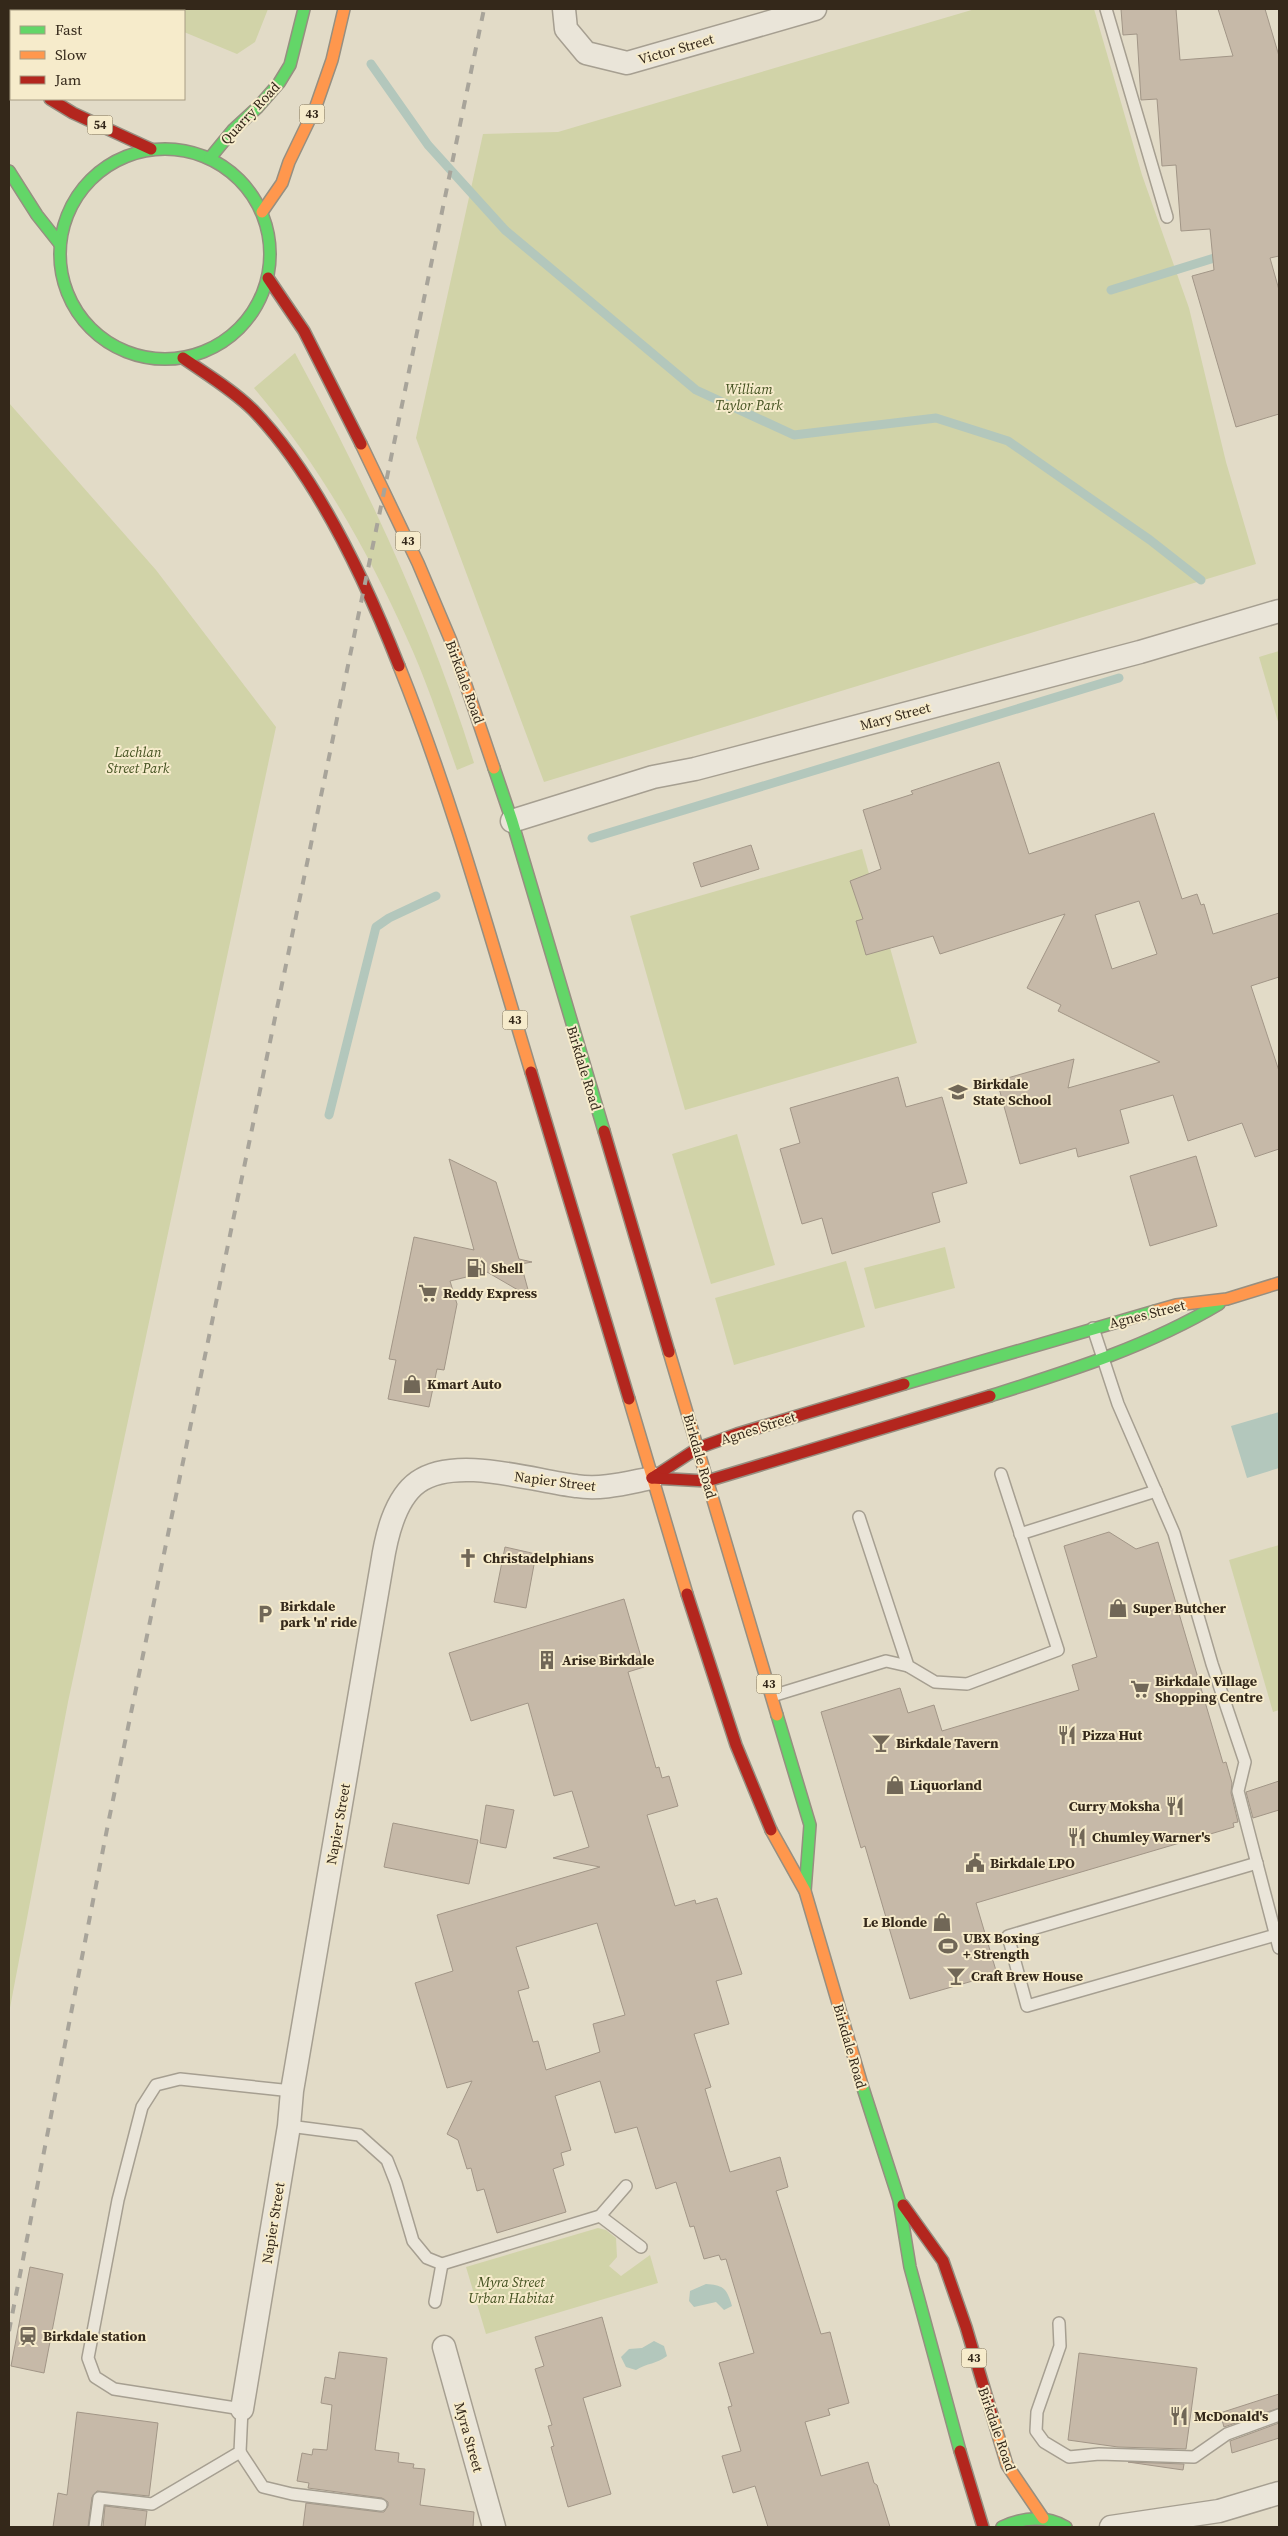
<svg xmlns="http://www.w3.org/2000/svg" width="1288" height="2536" viewBox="0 0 1288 2536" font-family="'Source Serif 4',serif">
	<rect width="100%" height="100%" fill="#e2dbc7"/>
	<!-- green -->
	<g fill="#d1d3a8">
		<path d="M126 9H268L255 42 237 54 184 32V11H132Z"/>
		<path d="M975 9H1094L1142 175 1189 308 1226 462 1256 564 544 782 416 438 483 134 558 132Z"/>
		<path d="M295 353C366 484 430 620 474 763L457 770C441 725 426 679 406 636 366 547 317 462 254 388Z"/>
		<path d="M9 403 156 570 276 727 68 1702 9 2013Z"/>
		<path d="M1279 651V725L1259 657Z"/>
		<path d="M862 849 917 1043 685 1110 630 916Z"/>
		<path d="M737 1134 775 1265 711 1284 672 1154Z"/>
		<path d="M945 1247 955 1288 875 1309 864 1268Z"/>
		<path d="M846 1261 865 1327 734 1365 715 1298Z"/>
		<path d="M1279 1545V1710L1273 1712 1229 1560Z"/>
		<path d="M598 2228 606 2230 616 2238 617 2257 609 2266 621 2276 650 2255 658 2283 486 2334 466 2267Z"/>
	</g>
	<!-- water -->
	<g fill="#b3c7bc">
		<path d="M1279 1412V1468L1247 1478 1231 1426Z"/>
		<path d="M706 2284C724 2285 727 2289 732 2306L724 2310 716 2302 694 2307 689 2301 690 2291Z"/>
		<path d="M654 2341 664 2346 667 2356C657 2364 647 2363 636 2370L626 2367 621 2357 629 2349 642 2348Z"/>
	</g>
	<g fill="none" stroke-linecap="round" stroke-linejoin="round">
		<!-- stream -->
		<g stroke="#b3c7bc" stroke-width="9">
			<path d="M371 64 428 145 505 230 696 390 794 435 936 418 1008 441 1150 540 1201 580"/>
			<path d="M1111 290 1224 255"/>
			<path d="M592 838 1119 678"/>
			<path d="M329 1115 376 927 389 918 436 896"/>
		</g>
	</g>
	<!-- building -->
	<g fill="#c6b9a8" stroke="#a29687" fill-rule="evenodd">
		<path d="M1121 9H1176L1180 60 1233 56 1218 9H1265L1279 56V256L1270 258 1279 290V414L1236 427 1192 276 1214 270 1210 229 1181 231 1176 165 1162 166 1157 99 1141 100 1137 34 1123 35Z"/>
		<path d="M999 762 1029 854 1154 813 1182 899 1197 894 1201 905 1204 904 1213 934 1279 913V977L1251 986 1279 1071V1149L1255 1157 1242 1123 1188 1141 1173 1095 1120 1110 1129 1143 1078 1157 1076 1148 1020 1164 997 1081 1074 1059 1068 1088 1160 1062 1058 1011 1061 1005 1027 988 1065 914 940 954 933 936 866 955 856 921 863 919 850 881 881 869 863 810 913 794 911 791ZM1139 901 1157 954 1112 969 1095 915Z"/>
		<path d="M751 845 759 869 701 887 693 863Z"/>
		<path d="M898 1077 906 1107 942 1097 967 1183 932 1193 940 1222 832 1254 822 1218 802 1224 780 1149 800 1143 790 1108Z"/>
		<path d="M1196 1156 1217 1226 1150 1246 1130 1176Z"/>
		<path d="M449 1159 496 1182 519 1259 532 1262 521 1264 530 1297 487 1272 450 1281 457 1304 444 1370 437 1369 429 1407 388 1399 396 1360 389 1359 414 1237 474 1250Z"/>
		<path d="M1109 1532 1136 1549 1158 1542 1223 1763 1226 1762 1232 1783 1231 1793 1238 1822 1233 1823 1234 1827 976 1903 997 1974 910 1999 865 1846 861 1848 821 1712 900 1688 908 1713 934 1705 942 1731 1079 1690 1072 1665 1097 1657 1064 1546Z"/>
		<path d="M505 1547 536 1554 526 1608 494 1602Z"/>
		<path d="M624 1599 644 1667 628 1672 656 1768 659 1767 662 1778 669 1776 678 1806 647 1815 675 1906 695 1900 696 1904 717 1898 742 1974 716 1981 729 2024 694 2034 711 2087 705 2089 730 2172 780 2157 788 2187 776 2191 821 2334 830 2332 849 2403 828 2409 830 2415 805 2422 821 2476 868 2462 874 2483 877 2485 890 2527H768L755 2486 733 2493 722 2456 741 2451 728 2407 732 2406 719 2363 754 2353 726 2259 721 2260 719 2255 704 2259 694 2226 690 2227 676 2182 656 2189 637 2127 615 2133 600 2081 555 2096 571 2150 561 2153 564 2165 553 2169 566 2212 497 2233 484 2189 477 2191 471 2168 467 2169 458 2140 447 2134 472 2081 447 2088 415 1983 453 1971 437 1915 600 1867 553 1858 589 1847 572 1791 554 1796 528 1703 471 1721 449 1653ZM597 1923 625 2015 593 2024 600 2052 546 2070 538 2041 533 2042 518 1991 529 1988 516 1947Z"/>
		<path d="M1279 1781V1810L1253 1818 1246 1792Z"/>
		<path d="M486 1805 514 1810 506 1848 480 1843Z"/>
		<path d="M393 1823 478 1840 469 1884 384 1867Z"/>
		<path d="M30 2267 63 2274 44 2373 11 2366Z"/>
		<path d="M602 2317 621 2386 583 2398 611 2494 568 2507 551 2447 554 2446 548 2426 552 2425 535 2369 544 2366 535 2337Z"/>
		<path d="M339 2352 387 2358 375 2450 399 2453 398 2462 414 2464 413 2468 425 2469 420 2505 474 2512 473 2527H303L306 2503 380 2512H384L388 2506V2502L382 2498 308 2488 309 2483 297 2481 302 2453 312 2455 313 2449 327 2450 332 2405 321 2403 325 2377 335 2379Z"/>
		<path d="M1079 2353 1197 2368 1186 2449 1118 2447 1068 2440Z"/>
		<path d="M1279 2394V2408L1224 2427 1220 2413Z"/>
		<path d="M77 2412 158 2423 149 2496 97 2491 92 2497 88 2527H53L58 2493 67 2495Z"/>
		<path d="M1279 2423V2438L1232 2453 1230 2441Z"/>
		<path d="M1128 2462 1184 2464 1183 2470Z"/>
		<path d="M105 2506 147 2511 145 2527H103Z"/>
	</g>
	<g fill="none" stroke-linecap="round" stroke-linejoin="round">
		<!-- lane casing -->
		<g stroke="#a69f91" stroke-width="14">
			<g id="lane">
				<path d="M1106 9 1167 217"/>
				<path d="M1093 1328 1118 1404 1174 1533 1212 1664 1245 1762 1238 1791 1279 1948"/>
				<path d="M859 1517 908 1666 935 1682 967 1684 1058 1650 1001 1474"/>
				<path d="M1020 1534 1156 1491"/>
				<path d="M772 1696 886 1661 908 1666"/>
				<path d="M1257 1863 1008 1936 1027 2006 1279 1934"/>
				<path d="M289 2126 359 2135 387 2160 396 2183 413 2241 427 2258 442 2264 600 2216 626 2186"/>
				<path d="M600 2216 641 2247"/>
				<path d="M435 2302 442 2264"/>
				<path d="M1059 2323 1060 2346 1037 2412 1036 2431 1044 2442 1069 2457 1099 2454 1194 2457 1227 2434 1279 2415"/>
				<path d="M240 2452 263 2487 292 2494 381 2505"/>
				<path d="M95 2527 99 2498 152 2504 240 2452 242 2409 114 2389 95 2377 88 2358 118 2200 142 2107 156 2085 180 2079 292 2091"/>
			</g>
		</g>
		<!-- street casing -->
		<g stroke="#a69f91" stroke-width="25">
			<g id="street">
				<path d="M564 9 566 29 586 53 627 63 815 9"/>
				<path d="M512 821 653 777 695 769 1140 652 1279 611"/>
				<path d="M444 2347 494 2527"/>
				<path d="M242 2409 289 2126 292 2091 382 1564C386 1538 394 1499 418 1482 456 1455 533 1481 576 1486 602 1490 626 1483 652 1478"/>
				<path d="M1111 2527 1219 2511 1279 2493"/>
			</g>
		</g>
		<!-- fast casing -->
		<g stroke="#968f81" stroke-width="14">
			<g id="fast">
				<circle cx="165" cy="254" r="105"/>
				<path d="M210 158 233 130 258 107 279 83 290 65 304 9"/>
				<path d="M9 171 37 215 60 244"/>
				<path d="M494 768 512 821 604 1131"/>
				<path d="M904 1384 1155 1311"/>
				<path d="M990 1396C1069 1371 1147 1347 1219 1304"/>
				<path d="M777 1715 810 1825 805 1891"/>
				<path d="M862 2085 899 2200 910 2267 960 2451"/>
				<path d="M1002 2527C1024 2517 1045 2515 1066 2527"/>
			</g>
		</g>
		<!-- slow casing -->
		<g stroke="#968f81" stroke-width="14">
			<g id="slow">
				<path d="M262 212 282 183 289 162 316 106 332 60 344 9"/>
				<path d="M361 444 418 563 451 641 494 768"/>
				<path d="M399 666C452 798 490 936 531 1072"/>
				<path d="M1155 1311 1176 1305 1227 1299 1279 1283"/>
				<path d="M669 1352 777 1715"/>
				<path d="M629 1399 687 1594"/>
				<path d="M771 1830 805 1891 862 2085"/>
				<path d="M992 2415 1007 2465 1043 2518"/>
			</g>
		</g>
		<!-- jam casing -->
		<g stroke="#968f81" stroke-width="14">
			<g id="jam">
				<path d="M9 74 11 76"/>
				<path d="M50 99 73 113 151 149"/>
				<path d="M268 278 304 331 361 444"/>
				<path d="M183 358C206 374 233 390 253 410 316 475 366 582 399 666"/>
				<path d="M531 1072 629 1399"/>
				<path d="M604 1131 669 1352"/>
				<path d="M652 1478 698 1448 737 1434 904 1384"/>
				<path d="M652 1478 707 1481 990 1396"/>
				<path d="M687 1594 736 1745 771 1830"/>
				<path d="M903 2205 943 2261 966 2327 992 2415"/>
				<path d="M960 2451 983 2527"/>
			</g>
		</g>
		<!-- lane -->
		<use href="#lane" stroke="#eae5d9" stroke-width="11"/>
		<!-- street -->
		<use href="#street" stroke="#eae5d9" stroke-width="22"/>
		<!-- fast -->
		<use href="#fast" stroke="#63d668" stroke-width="11"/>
		<!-- slow -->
		<use href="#slow" stroke="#ff974d" stroke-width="11"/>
		<!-- jam -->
		<use href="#jam" stroke="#b3261e" stroke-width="11"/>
		<!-- rail -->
		<path stroke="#a8a49a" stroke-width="4" stroke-dasharray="9 9" stroke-linecap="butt" d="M9 2331 108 1824 484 9"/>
	</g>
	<!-- icons -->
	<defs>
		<g id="school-bare" transform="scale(1.5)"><path d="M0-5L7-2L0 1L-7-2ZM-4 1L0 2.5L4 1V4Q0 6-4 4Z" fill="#716757" stroke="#f6ebcb" stroke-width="2.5" paint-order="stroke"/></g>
		<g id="fuel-bare" transform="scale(1.5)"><path d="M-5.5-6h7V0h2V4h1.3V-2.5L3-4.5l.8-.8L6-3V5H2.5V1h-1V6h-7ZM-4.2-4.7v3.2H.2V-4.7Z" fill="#716757" stroke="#f6ebcb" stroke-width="2.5" paint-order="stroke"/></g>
		<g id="supermarket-bare" transform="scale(1.5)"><path d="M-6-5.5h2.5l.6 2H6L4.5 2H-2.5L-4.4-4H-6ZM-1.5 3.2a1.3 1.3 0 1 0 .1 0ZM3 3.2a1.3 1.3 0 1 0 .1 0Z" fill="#716757" stroke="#f6ebcb" stroke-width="2.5" paint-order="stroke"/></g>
		<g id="shop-bare" transform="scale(1.5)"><path d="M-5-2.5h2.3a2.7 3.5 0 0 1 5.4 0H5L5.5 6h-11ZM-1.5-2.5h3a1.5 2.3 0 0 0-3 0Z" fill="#716757" stroke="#f6ebcb" stroke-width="2.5" paint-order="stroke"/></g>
		<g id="church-bare" transform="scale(1.5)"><path d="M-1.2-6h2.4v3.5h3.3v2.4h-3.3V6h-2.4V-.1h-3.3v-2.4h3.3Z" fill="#716757" stroke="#f6ebcb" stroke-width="2.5" paint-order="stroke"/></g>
		<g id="parking-bare" transform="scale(1.5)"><path d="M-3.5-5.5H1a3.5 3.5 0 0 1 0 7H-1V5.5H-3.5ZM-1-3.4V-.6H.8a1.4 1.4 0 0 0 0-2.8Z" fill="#716757" stroke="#f6ebcb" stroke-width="2.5" paint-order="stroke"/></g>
		<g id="building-bare" transform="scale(1.5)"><path d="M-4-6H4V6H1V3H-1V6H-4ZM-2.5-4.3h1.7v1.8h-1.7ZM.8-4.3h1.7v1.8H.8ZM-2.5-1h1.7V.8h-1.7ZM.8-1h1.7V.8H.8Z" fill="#716757" stroke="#f6ebcb" stroke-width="2.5" paint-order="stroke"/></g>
		<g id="restaurant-bare" transform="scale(1.5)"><path d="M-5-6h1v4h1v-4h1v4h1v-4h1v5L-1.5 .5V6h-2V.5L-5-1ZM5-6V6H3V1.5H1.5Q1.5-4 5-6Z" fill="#716757" stroke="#f6ebcb" stroke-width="2.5" paint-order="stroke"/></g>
		<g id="bar-bare" transform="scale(1.5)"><path d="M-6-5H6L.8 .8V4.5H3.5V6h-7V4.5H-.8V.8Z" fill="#716757" stroke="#f6ebcb" stroke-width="2.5" paint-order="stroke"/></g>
		<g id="civic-bare" transform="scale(1.5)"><path d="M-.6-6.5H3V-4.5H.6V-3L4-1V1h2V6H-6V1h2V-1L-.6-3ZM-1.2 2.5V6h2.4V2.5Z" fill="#716757" stroke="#f6ebcb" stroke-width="2.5" paint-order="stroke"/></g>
		<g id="stadium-bare" transform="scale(1.5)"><path d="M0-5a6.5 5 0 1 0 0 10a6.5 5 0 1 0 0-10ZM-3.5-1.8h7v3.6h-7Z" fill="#716757" stroke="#f6ebcb" stroke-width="2.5" paint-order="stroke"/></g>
		<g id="station-bare" transform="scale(1.5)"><path d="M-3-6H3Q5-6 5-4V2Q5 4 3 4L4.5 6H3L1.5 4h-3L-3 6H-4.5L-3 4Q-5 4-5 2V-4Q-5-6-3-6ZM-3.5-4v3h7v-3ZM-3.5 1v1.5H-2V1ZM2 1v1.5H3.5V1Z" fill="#716757" stroke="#f6ebcb" stroke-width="2.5" paint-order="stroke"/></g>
	</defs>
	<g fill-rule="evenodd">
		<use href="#school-bare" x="958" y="1092"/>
		<use href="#fuel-bare" x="476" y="1268"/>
		<use href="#supermarket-bare" x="428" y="1293"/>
		<use href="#shop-bare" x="412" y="1384"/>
		<use href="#church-bare" x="468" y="1558"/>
		<use href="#shop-bare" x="1118" y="1608"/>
		<use href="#parking-bare" x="265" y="1614"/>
		<use href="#building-bare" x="547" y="1660"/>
		<use href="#supermarket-bare" x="1140" y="1689"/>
		<use href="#restaurant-bare" x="1067" y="1735"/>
		<use href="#bar-bare" x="881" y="1743"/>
		<use href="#shop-bare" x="895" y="1785"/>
		<use href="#restaurant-bare" x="1175" y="1806"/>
		<use href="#restaurant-bare" x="1077" y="1837"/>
		<use href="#civic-bare" x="975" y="1863"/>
		<use href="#shop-bare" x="942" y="1922"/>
		<use href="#stadium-bare" x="948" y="1946"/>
		<use href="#bar-bare" x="956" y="1976"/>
		<use href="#station-bare" x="28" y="2336"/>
		<use href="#restaurant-bare" x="1179" y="2416"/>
	</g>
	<g text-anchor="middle" stroke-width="4" stroke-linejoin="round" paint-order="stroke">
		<!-- shield labels -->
		<g fill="#f6ebcb" stroke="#6e624f" stroke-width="1">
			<rect x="299.5" y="104.5" width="25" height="19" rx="4"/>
			<rect x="87.5" y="115.5" width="25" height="19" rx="4"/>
			<rect x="395.5" y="531.5" width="25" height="19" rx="4"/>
			<rect x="502.5" y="1010.5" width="25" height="19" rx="4"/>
			<rect x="756.5" y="1674.5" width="25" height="19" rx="4"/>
			<rect x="961.5" y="2348.5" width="25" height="19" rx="4"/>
		</g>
		<g font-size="12" font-weight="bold" fill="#34281a">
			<text x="312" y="118">43</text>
			<text x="100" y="129">54</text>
			<text x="408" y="545">43</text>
			<text x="515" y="1024">43</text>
			<text x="769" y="1688">43</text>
			<text x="974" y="2362">43</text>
		</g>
		<!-- street labels -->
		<g font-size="14" fill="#34281a" stroke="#f6ebcb">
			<text transform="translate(676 49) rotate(-16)" y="5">Victor Street</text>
			<text transform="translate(250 113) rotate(-47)" y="5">Quarry Road</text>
			<text transform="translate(465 682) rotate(70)" y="5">Birkdale Road</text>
			<text transform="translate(895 716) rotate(-15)" y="5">Mary Street</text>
			<text transform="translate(584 1068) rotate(73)" y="5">Birkdale Road</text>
			<text transform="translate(1147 1314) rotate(-14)" y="5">Agnes Street</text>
			<text transform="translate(758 1428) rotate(-18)" y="5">Agnes Street</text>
			<text transform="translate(700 1456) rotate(74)" y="5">Birkdale Road</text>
			<text transform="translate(555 1481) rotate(7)" y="5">Napier Street</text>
			<text transform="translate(338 1824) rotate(-80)" y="5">Napier Street</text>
			<text transform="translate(850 2046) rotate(74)" y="5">Birkdale Road</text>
			<text transform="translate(273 2223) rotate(-81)" y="5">Napier Street</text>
			<text transform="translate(997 2429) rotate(71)" y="5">Birkdale Road</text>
			<text transform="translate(469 2437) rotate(74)" y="5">Myra Street</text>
		</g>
		<!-- park labels -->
		<g font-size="14" font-style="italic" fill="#435120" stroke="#f6ebcb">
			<text x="749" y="394">William<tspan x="749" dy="16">Taylor Park</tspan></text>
			<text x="138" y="757">Lachlan<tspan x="138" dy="16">Street Park</tspan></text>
			<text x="511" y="2287">Myra Street<tspan x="511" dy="16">Urban Habitat</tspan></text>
		</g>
		<!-- poi labels -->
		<g font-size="14" font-weight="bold" fill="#34281a" stroke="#f6ebcb" text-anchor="start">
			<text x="973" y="1089">Birkdale<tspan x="973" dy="16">State School</tspan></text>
			<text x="491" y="1273">Shell</text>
			<text x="443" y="1298">Reddy Express</text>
			<text x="427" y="1389">Kmart Auto</text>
			<text x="483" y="1563">Christadelphians</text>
			<text x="280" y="1611">Birkdale<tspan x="280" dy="16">park 'n' ride</tspan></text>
			<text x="1133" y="1613">Super Butcher</text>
			<text x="562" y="1665">Arise Birkdale</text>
			<text x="1155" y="1686">Birkdale Village<tspan x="1155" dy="16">Shopping Centre</tspan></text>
			<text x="1082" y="1740">Pizza Hut</text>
			<text x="896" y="1748">Birkdale Tavern</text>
			<text x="910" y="1790">Liquorland</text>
			<text x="1160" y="1811" text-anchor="end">Curry Moksha</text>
			<text x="1092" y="1842">Chumley Warner's</text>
			<text x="990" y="1868">Birkdale LPO</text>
			<text x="927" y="1927" text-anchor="end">Le Blonde</text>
			<text x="963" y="1943">UBX Boxing<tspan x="963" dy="16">+ Strength</tspan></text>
			<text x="971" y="1981">Craft Brew House</text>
			<text x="43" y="2341">Birkdale station</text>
			<text x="1194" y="2421">McDonald's</text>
		</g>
	</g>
	<!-- border -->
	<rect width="1288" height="2536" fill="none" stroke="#34281a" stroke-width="20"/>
	<!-- legend -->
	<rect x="10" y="10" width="175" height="90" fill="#f6ebcb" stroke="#a89d84"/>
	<rect x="20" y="26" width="25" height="8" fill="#63d668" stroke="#a89d84"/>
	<text x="55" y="35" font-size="15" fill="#34281a">Fast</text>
	<rect x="20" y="51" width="25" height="8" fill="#ff974d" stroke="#a89d84"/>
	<text x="55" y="60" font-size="15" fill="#34281a">Slow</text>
	<rect x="20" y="76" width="25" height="8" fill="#b3261e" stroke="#a89d84"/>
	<text x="55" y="85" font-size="15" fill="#34281a">Jam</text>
</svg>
